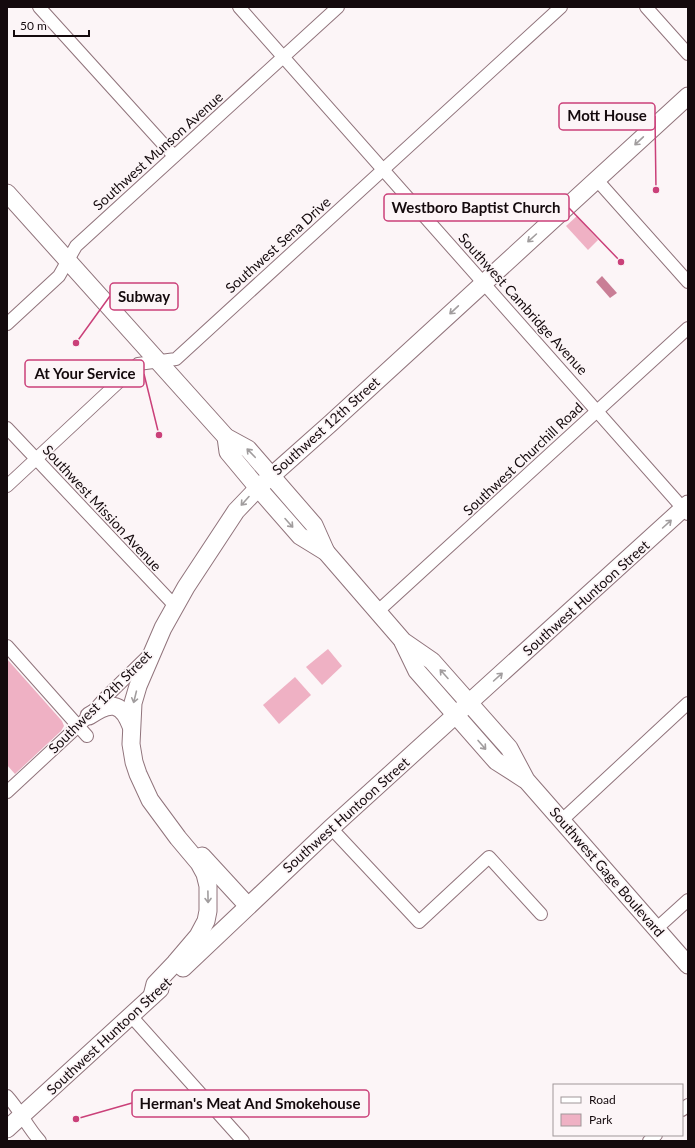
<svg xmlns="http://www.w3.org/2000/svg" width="695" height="1148" viewBox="0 0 695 1148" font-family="Lato,sans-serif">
	<rect width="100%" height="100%" fill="#fcf5f7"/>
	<!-- green -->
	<g fill="#efb1c4">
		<path d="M577 216 598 240 588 250 566 226Z"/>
		<path d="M328 649 342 666 322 685 306 667Z"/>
		<path d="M7 659 62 721 64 726 61 731 15 774 7 765Z"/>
		<path d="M295 677 311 695 279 724 263 705Z"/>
	</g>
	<!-- water -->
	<path fill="#c97e96" d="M602 276 617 293 610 298 596 282Z"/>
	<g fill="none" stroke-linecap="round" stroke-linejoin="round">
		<!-- minor casing -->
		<g stroke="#90737b" stroke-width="14">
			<g id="minor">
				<path d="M39 7 174 156"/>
				<path d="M239 7 688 514"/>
				<path d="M646 7 688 54"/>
				<path d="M597 180 688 282"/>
				<path d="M7 324 59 276 76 246 338 7"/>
				<path d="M7 428 176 607"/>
				<path d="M7 486 138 364 176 359 561 7"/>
				<path d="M377 612 688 328"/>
				<path d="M7 646 87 736"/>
				<path d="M7 792 89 716 105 698 147 657"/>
				<path d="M561 821 688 703"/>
				<path d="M331 828 419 922 489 857 541 914"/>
				<path d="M656 929 688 900"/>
				<path d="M131 1016 243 1141"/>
				<path d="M7 1096C20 1110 27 1127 40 1141"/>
				<path d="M682 1110 688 1105"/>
				<path d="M649 1141 656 1135"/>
			</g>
		</g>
		<!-- secondary casing -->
		<g stroke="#90737b" stroke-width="19">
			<g id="secondary">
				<path d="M7 193 226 437 248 449 314 525 326 552"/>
				<path d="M226 437 228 452 258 488 300 536 326 552 403 641 432 661 509 748 526 780 688 965"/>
				<path d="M403 642 417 671 496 761 524 779"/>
				<path d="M89 716C110 702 121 701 131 726"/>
				<path d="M202 856 248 906"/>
				<path d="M183 968 331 828 688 504"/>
				<path d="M152 996 155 984 175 963 198 936 206 921 208 911V886L205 874 199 863 178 838 150 800 138 774 134 762 131 744 133 703 138 686 163 628 186 587 236 511 258 488 331 423 688 96"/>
				<path d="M7 1129 160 989"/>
			</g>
		</g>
		<!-- minor -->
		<use href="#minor" stroke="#fff" stroke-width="12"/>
		<!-- secondary -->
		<use href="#secondary" stroke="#fff" stroke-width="17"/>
	</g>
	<!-- one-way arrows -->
	<defs><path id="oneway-shaft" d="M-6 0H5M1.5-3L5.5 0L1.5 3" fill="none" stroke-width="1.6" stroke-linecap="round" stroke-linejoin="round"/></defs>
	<g stroke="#a19d9e">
		<use href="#oneway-shaft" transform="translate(639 141) rotate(137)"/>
		<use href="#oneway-shaft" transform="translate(532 238) rotate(138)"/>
		<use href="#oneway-shaft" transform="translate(454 310) rotate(137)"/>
		<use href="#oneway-shaft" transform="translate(251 453) rotate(-134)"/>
		<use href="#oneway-shaft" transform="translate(245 501) rotate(132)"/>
		<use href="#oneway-shaft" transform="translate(289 523) rotate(48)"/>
		<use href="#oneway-shaft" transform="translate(667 524) rotate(-42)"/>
		<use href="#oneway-shaft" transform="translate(444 674) rotate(-132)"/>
		<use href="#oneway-shaft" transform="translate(498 677) rotate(-42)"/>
		<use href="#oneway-shaft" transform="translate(135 697) rotate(104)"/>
		<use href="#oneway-shaft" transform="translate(482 745) rotate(49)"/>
		<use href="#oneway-shaft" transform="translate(208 897) rotate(89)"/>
	</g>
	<g text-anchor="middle" stroke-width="3.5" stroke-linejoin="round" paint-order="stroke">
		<!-- street labels -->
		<g font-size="14" fill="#140a0d" stroke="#fcf5f7">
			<text transform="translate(158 151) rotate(-42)" y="5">Southwest Munson Avenue</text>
			<text transform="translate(278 245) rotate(-42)" y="5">Southwest Sena Drive</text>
			<text transform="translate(523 304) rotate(48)" y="5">Southwest Cambridge Avenue</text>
			<text transform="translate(326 426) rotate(-42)" y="5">Southwest 12th Street</text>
			<text transform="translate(523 459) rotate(-43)" y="5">Southwest Churchill Road</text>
			<text transform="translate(102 508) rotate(47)" y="5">Southwest Mission Avenue</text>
			<text transform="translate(586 598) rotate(-42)" y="5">Southwest Huntoon Street</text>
			<text transform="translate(100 702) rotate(-45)" y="5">Southwest 12th Street</text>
			<text transform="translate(346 815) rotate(-42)" y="5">Southwest Huntoon Street</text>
			<text transform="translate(607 872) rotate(49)" y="5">Southwest Gage Boulevard</text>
			<text transform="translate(109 1036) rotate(-43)" y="5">Southwest Huntoon Street</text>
		</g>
	</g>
	<!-- callouts -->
	<path fill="none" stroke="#ca4079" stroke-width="1.5" d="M656 190L655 116M621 262L569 208M76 343L110 296M159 435L144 374M76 1119L132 1103"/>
	<g fill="#ca4079" stroke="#fcf5f7" stroke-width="1.5">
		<circle cx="656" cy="190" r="4"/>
		<circle cx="621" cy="262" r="4"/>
		<circle cx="76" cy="343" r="4"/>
		<circle cx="159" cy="435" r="4"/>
		<circle cx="76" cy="1119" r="4"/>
	</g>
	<g fill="#fcf5f7" stroke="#ca4079" stroke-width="1.5">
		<rect x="559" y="103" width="96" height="27" rx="4"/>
		<rect x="384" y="194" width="185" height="27" rx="4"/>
		<rect x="110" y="283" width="68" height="27" rx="4"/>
		<rect x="25" y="360" width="119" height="27" rx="4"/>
		<rect x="132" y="1090" width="237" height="27" rx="4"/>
	</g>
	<g font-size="15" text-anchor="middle" font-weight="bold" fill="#140a0d">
		<text x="607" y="121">Mott House</text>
		<text x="476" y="213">Westboro Baptist Church</text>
		<text x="144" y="302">Subway</text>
		<text x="85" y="379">At Your Service</text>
		<text x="250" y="1109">Herman's Meat And Smokehouse</text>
	</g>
	<!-- border -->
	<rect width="695" height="1148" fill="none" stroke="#140a0d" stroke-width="16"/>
	<!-- legend -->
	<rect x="553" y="1084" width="130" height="52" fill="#fcf5f7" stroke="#9f9799"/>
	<rect x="561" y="1097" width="20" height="6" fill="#ffffff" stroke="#9f9799"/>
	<text x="589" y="1104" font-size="12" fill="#140a0d">Road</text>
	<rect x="561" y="1114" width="20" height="12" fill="#efb1c4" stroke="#9f9799"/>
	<text x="589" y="1124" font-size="12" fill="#140a0d">Park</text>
	<!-- scale -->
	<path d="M14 30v6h75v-6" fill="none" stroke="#140a0d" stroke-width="2"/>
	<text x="20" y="30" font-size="12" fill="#140a0d" stroke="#fcf5f7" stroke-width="3" paint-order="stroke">50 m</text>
</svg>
